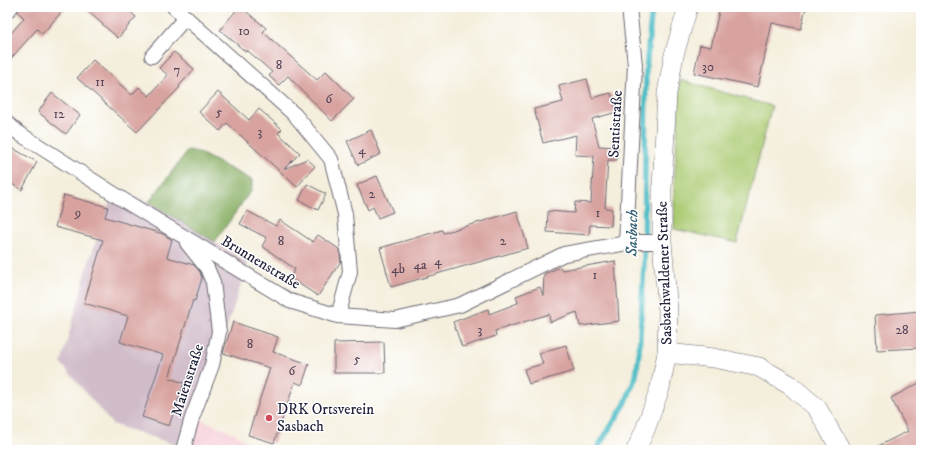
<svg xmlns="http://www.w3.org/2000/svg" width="928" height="457" viewBox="0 0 928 457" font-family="'IM FELL DW Pica',serif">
	<rect width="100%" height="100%" fill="#fff"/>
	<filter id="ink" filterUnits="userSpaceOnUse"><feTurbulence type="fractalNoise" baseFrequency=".025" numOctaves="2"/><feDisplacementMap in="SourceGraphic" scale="8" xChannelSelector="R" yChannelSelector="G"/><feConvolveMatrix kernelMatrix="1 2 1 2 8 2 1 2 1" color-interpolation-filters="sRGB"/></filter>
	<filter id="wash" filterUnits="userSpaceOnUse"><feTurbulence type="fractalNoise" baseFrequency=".012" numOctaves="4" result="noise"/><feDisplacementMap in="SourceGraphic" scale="16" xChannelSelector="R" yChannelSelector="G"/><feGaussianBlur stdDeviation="0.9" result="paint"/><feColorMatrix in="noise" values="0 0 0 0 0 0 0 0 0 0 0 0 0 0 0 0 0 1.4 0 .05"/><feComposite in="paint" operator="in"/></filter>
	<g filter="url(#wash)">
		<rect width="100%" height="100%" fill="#f4eedc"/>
		<!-- built -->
		<path fill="#f6cfd8" d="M197 418 234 433 258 450H186Z"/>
		<!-- industrial -->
		<path fill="#d1bdca" d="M114 189 149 202 248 263 197 418 179 446 112 424 61 363 89 262Z"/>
		<!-- green -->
		<path fill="#accb73" stroke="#677657" d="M680 80 772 106 737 243 674 229V186Z"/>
		<!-- forest -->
		<path fill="#89af65" stroke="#566850" d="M188 150 198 152 252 180V189L215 242 149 202Z"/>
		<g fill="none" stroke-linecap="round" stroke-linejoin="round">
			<!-- stream -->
			<path stroke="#50bec7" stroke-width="5.5" d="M596 450 625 404 636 376 639 353 644 264 646 69 651 17 654 7"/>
		</g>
		<g id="blocks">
			<!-- building -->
			<g fill="#d8a29f">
				<path d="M19 7H66L42 34 37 29 7 63V38L24 18 18 12Z"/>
				<path d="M83 7H125L136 17 118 38Z"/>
				<path d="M239 7H241L266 28 263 32 317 80 326 71 354 99 332 121 288 76 279 85 269 76 272 72 247 50 246 52 220 30Z"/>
				<path d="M720 7H806L801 29 772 23 758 87 694 73 700 45 711 47Z"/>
				<path d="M174 52 194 69 179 86 180 87 137 132 77 78 93 60 132 95 139 87 149 96 168 75 159 68Z"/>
				<path d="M587 79 592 98 611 93 617 112 592 119 599 146 618 147 617 160H608L605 208 612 209 611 226 590 225 589 235 547 232 548 211 574 213 575 202 591 203 594 156 575 155 576 135 543 143 534 109 563 102 559 86Z"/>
				<path d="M218 92 249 120 259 109 282 129 278 133 300 153 284 169 307 159 315 166 297 187 227 123 220 131 199 112Z"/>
				<path d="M52 93 80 115 66 134 38 112Z"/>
				<path d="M371 130 381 154 358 165 347 141Z"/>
				<path d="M7 145 37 162 22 190 7 181Z"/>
				<path d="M377 176 393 212 378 218 373 207 368 210 357 185Z"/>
				<path d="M307 184 326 194 318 210 299 200Z"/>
				<path d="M64 195 108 207 105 217 163 234 172 240 167 257 194 265 200 272 202 278 195 301 193 300 169 378 184 383 169 426 142 417 163 355 120 342 128 316 84 303 103 240 55 227Z"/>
				<path d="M247 211 276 226 280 220 313 242 318 235 339 249 341 261 318 296 290 278 295 269 262 246 267 238 240 224Z"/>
				<path d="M517 211 528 248 391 287 380 248 442 230 443 233Z"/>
				<path d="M615 261 619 321 580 326 577 312 550 322 549 314 495 331 496 336 462 347 453 322 488 309 489 314 518 303 516 296 540 287 543 296 544 274 560 267 562 270Z"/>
				<path d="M921 311V348L877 350 875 315Z"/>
				<path d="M233 322 278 337 273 352 309 364 302 385 295 382 274 443 248 435 270 368 223 353Z"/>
				<path d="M384 342 385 373H334V343Z"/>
				<path d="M566 345 574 371 529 384 524 369 543 364 539 353Z"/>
				<path d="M921 382V450H870L908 431 891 398Z"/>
			</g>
		</g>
	</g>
	<g filter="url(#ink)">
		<use href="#blocks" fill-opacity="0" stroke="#6c6973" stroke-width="1"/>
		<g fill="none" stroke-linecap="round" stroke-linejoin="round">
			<!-- street casing -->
			<g stroke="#6c6973" stroke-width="16">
				<g id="street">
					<path d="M174 7 295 115 331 159 345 214 350 272 338 316"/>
					<path d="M7 11 11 7"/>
					<path d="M152 56 186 17"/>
					<path d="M7 123 20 134 125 201 290 301 338 316 395 320 460 305 564 254 633 242H662"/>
					<path d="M626 243 635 65 629 7"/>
					<path d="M183 450 192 418 212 365 219 332 213 282 207 268 187 243"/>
				</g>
			</g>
			<!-- secondary casing -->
			<g stroke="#6c6973" stroke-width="20">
				<g id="secondary">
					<path d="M667 353 714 358 759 367 790 385 817 408 841 450"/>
					<path d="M636 450 645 430 660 388 667 353 668 311 662 242V188L667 93 674 55 688 7"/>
				</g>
			</g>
			<!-- street -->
			<use href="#street" stroke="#fff" stroke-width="14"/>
			<!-- secondary -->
			<use href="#secondary" stroke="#fff" stroke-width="19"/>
		</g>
	</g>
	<!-- markers -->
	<circle fill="#d1495b" stroke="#fff" stroke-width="1.5" cx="269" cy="418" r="4"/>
	<g text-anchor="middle" stroke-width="3" stroke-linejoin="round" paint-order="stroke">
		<!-- number labels -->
		<g font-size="13" fill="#504254">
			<text x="244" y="35">10</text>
			<text x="279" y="69">8</text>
			<text x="708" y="71">30</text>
			<text x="177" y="74">7</text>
			<text x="100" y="86">11</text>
			<text x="329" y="103">6</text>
			<text x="219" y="116">5</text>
			<text x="59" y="118">12</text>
			<text x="260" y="136">3</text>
			<text x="362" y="154">4</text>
			<text x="372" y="198">2</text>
			<text x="78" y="217">9</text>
			<text x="598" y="217">1</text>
			<text x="281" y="245">8</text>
			<text x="503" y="245">2</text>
			<text x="438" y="265">4</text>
			<text x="420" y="269">4a</text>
			<text x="398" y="273">4b</text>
			<text x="595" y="279">1</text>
			<text x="480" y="334">3</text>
			<text x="902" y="334">28</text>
			<text x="250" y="348">8</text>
			<text x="357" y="363">5</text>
			<text x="292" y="375">6</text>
		</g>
		<!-- street labels -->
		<g font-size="15" fill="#22223b" stroke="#fff">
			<text transform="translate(615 124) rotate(-87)" y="5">Sentistraße</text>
			<text transform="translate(261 262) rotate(31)" y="5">Brunnenstraße</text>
			<text transform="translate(664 273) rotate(-92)" y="5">Sasbachwaldener Straße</text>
			<text transform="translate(187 380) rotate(-72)" y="5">Maienstraße</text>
		</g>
		<!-- poi labels -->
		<g font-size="15" fill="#22223b" stroke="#fff" text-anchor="start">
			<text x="277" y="414">DRK Ortsverein<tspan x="277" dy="17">Sasbach</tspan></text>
		</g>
		<!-- water labels -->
		<g font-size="16" font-style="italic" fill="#346073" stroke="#fff">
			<text transform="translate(631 233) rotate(-89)" y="6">Sasbach</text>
		</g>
	</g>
	<!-- margin -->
	<rect width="928" height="457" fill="none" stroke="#fff" stroke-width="24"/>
</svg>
